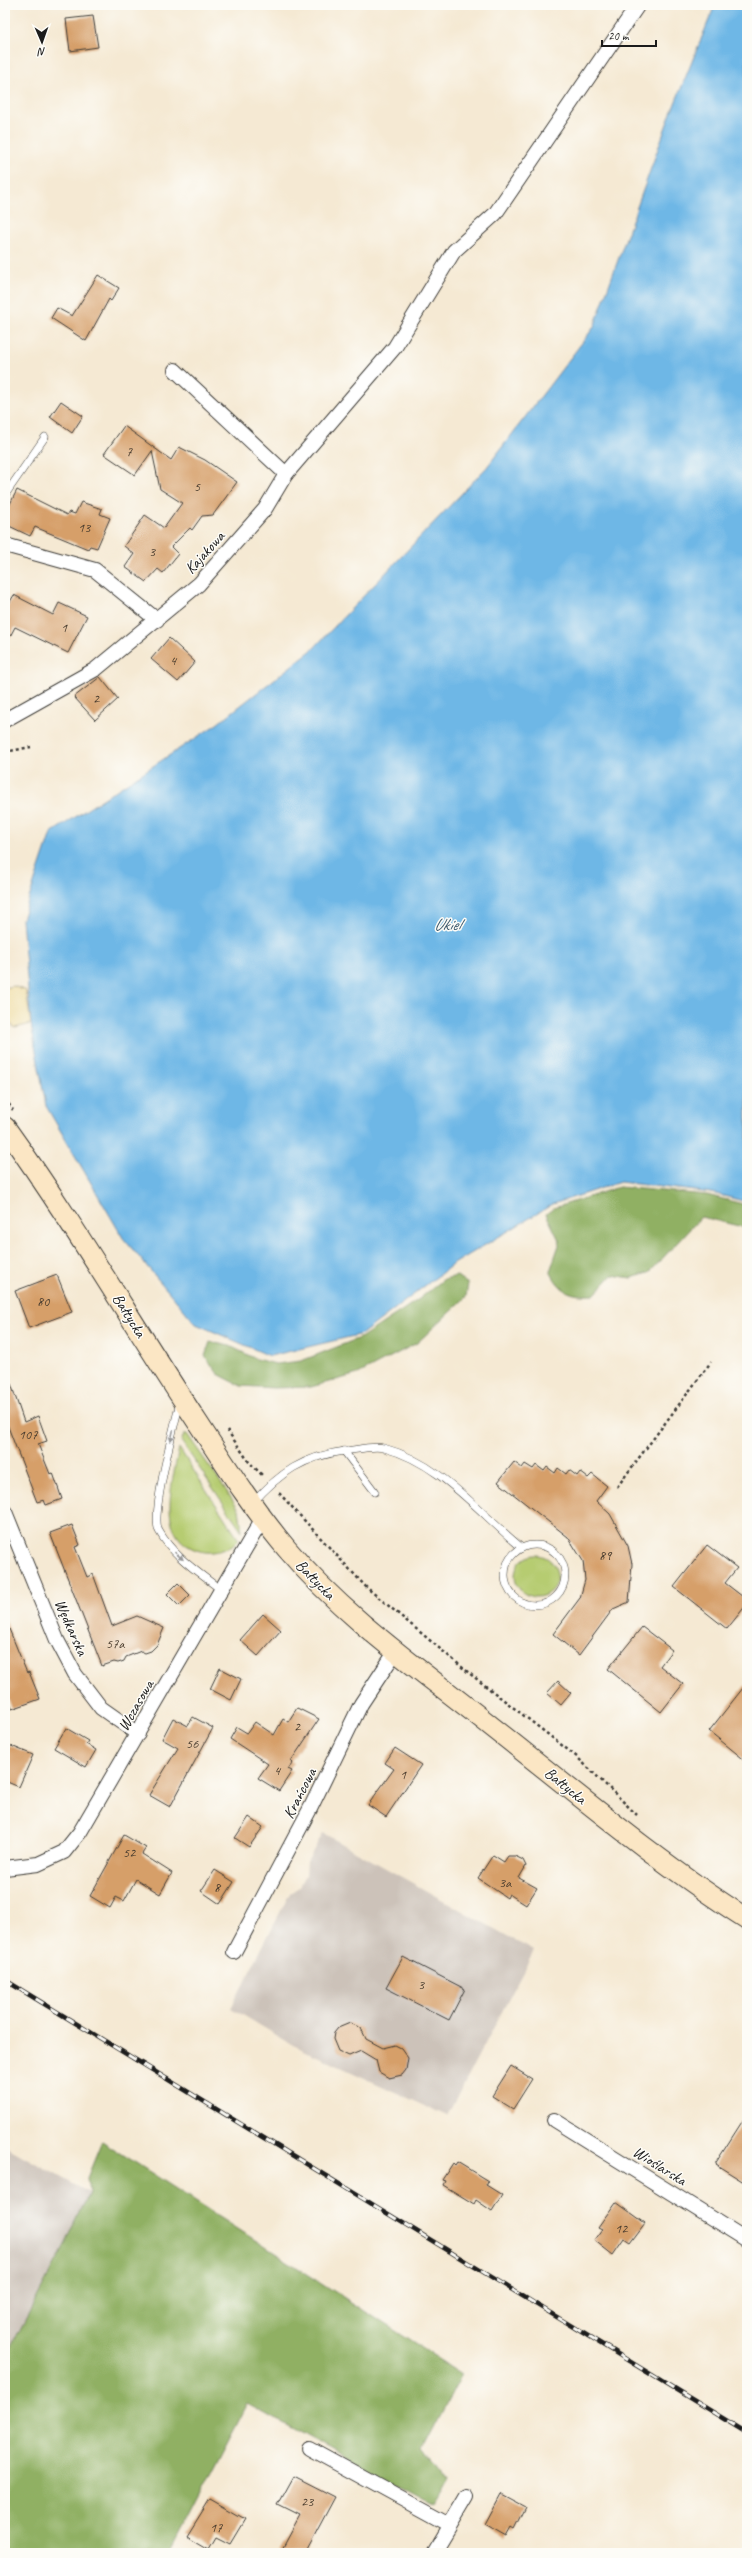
<svg xmlns="http://www.w3.org/2000/svg" width="752" height="2558" viewBox="0 0 752 2558" font-family="Caveat,sans-serif">
	<rect width="100%" height="100%" fill="#fdfcf7"/>
	<filter id="ink" filterUnits="userSpaceOnUse"><feTurbulence type="fractalNoise" baseFrequency=".025" numOctaves="2"/><feDisplacementMap in="SourceGraphic" scale="8" xChannelSelector="R" yChannelSelector="G"/><feConvolveMatrix kernelMatrix="1 2 1 2 8 2 1 2 1" color-interpolation-filters="sRGB"/></filter>
	<filter id="wash" filterUnits="userSpaceOnUse"><feTurbulence type="fractalNoise" baseFrequency=".012" numOctaves="4" result="noise"/><feDisplacementMap in="SourceGraphic" scale="16" xChannelSelector="R" yChannelSelector="G"/><feGaussianBlur stdDeviation="0.9" result="paint"/><feColorMatrix in="noise" values="0 0 0 0 0 0 0 0 0 0 0 0 0 0 0 0 0 1.4 0 .05"/><feComposite in="paint" operator="in"/></filter>
	<g filter="url(#wash)">
		<rect width="100%" height="100%" fill="#f5e9d3"/>
		<!-- industrial -->
		<g fill="#ccc2b9">
			<path d="M323 1833 534 1951 447 2116 293 2045 231 2008 290 1893 299 1887 306 1875 307 1862Z"/>
			<path d="M5 2146 89 2193 66 2243 5 2358Z"/>
		</g>
		<!-- green -->
		<g fill="#b6cc71" stroke="#697446">
			<path d="M184 1434H187L239 1509 242 1531 181 1441Z"/>
			<path d="M179 1448 239 1540C229 1549 214 1555 200 1551 154 1539 173 1480 179 1448Z"/>
			<circle cx="536" cy="1576" r="21"/>
		</g>
		<!-- forest -->
		<g fill="#90b063" stroke="#566640">
			<path d="M619 1187 707 1195 747 1205V1228L701 1217 649 1273 631 1278 612 1275 594 1295C571 1296 561 1293 550 1271L560 1242 546 1214 554 1208Z"/>
			<path d="M457 1276 468 1284 466 1297 417 1343 358 1374 311 1387 274 1388 241 1386 218 1374 205 1356 210 1342 230 1346 256 1359 276 1364 301 1361 362 1337 419 1299 444 1279Z"/>
			<path d="M102 2141 462 2374 424 2448 450 2481 436 2506 247 2404 170 2553H5V2358L66 2243 89 2193 87 2178Z"/>
		</g>
		<!-- sand -->
		<path fill="#eeda9e" stroke="#857b5d" d="M13 986 26 991 31 1024 15 1028 5 1019V988Z"/>
		<!-- water -->
		<path fill="#6eb7e6" stroke="#456a81" d="M715 5H747V1202L712 1193 620 1182 553 1204 452 1265 362 1334 270 1356 196 1324 123 1238 46 1106 31 1024 22 919 51 833 217 724 313 649 487 467 594 327 669 118Z"/>
		<g id="blocks">
			<!-- building -->
			<g fill="#d69f69">
				<path d="M93 16 98 47 70 51 66 19Z"/>
				<path d="M98 275 119 288 111 301 109 299 86 341 51 318 57 308 72 316Z"/>
				<path d="M61 401 83 416 72 433 50 417Z"/>
				<path d="M124 426 171 460 179 447 205 460 237 482 213 515 202 516 192 530 190 528 171 547 178 554 163 573 158 569 146 582 125 567 134 554 124 546 145 515 164 528 182 503 160 489 152 451 135 475 104 454Z"/>
				<path d="M17 490 67 515 69 512 75 514 81 502 102 509 100 514 110 518 97 548 90 546 88 549 35 527 30 536 5 524V514Z"/>
				<path d="M14 595 53 615 59 603 87 616 68 653 15 627 5 646V610Z"/>
				<path d="M169 638 195 662 178 682 151 659Z"/>
				<path d="M100 677 118 699 95 720 74 697Z"/>
				<path d="M57 1275 72 1312 29 1328 15 1291Z"/>
				<path d="M7 1372 24 1422 38 1416 47 1441 38 1444 50 1474 53 1473 62 1499 46 1505 44 1500 37 1502 5 1419V1373Z"/>
				<path d="M514 1462 522 1468 525 1464 533 1469 536 1465 544 1471 547 1467 555 1473 558 1468 566 1474 569 1470 577 1476 580 1472 588 1478 592 1474 607 1486 596 1501 610 1514 628 1546 632 1564 629 1602 613 1609 579 1655 553 1634 580 1598 585 1580 583 1561 568 1537 498 1482Z"/>
				<path d="M72 1525 80 1545 75 1547 87 1577 93 1574 112 1626 137 1616 164 1628 157 1645 151 1651 145 1653 141 1651 126 1657 124 1661 118 1663 114 1662 102 1666 50 1533Z"/>
				<path d="M707 1545 737 1568 725 1583 747 1600V1604L727 1629 674 1587Z"/>
				<path d="M178 1583 190 1595 179 1606 167 1594Z"/>
				<path d="M263 1614 281 1630 258 1656 240 1640Z"/>
				<path d="M5 1619 27 1673 29 1672 40 1699 12 1709 5 1690Z"/>
				<path d="M642 1627 672 1650 660 1666 683 1684 661 1712 608 1669Z"/>
				<path d="M220 1668 241 1679 231 1700 210 1689Z"/>
				<path d="M558 1681 571 1693 561 1705 547 1693Z"/>
				<path d="M747 1683V1762L709 1731Z"/>
				<path d="M297 1708 319 1719 291 1761 293 1763 288 1769 292 1771 279 1791 258 1778 268 1764 230 1739 237 1727 247 1733 255 1722 274 1735 283 1719 288 1722Z"/>
				<path d="M193 1717 213 1728 170 1807 149 1795 178 1748 162 1739 173 1718 188 1726Z"/>
				<path d="M66 1728 88 1741 86 1744 96 1750 86 1767 54 1748Z"/>
				<path d="M9 1745 33 1755 19 1787 5 1781V1754Z"/>
				<path d="M395 1748 421 1765 386 1817 368 1805 394 1769 385 1763Z"/>
				<path d="M249 1817 263 1827 249 1847 235 1838Z"/>
				<path d="M124 1835 146 1848 142 1854 172 1873 160 1894 136 1879 124 1901 116 1897 110 1908 90 1896Z"/>
				<path d="M493 1855 504 1862 508 1856H515L523 1860 526 1866 519 1878 537 1888 526 1905 509 1894 507 1898 478 1878Z"/>
				<path d="M215 1870 234 1882 220 1904 201 1891Z"/>
				<path d="M403 1957 465 1989 449 2020 386 1988Z"/>
				<path d="M350 2023 361 2028 366 2039 383 2048 395 2045 401 2048 408 2058 406 2070 402 2075 389 2078 379 2072 376 2060 361 2051 349 2056 338 2051 333 2039 334 2033 338 2028Z"/>
				<path d="M511 2066 532 2079 513 2109 492 2096Z"/>
				<path d="M747 2114V2184L715 2164Z"/>
				<path d="M457 2162 488 2181 486 2185 502 2195 492 2211 476 2200 474 2204 443 2185 445 2181 442 2180 453 2163 455 2165Z"/>
				<path d="M616 2202 645 2223 630 2243 624 2239 613 2255 594 2240 602 2229 598 2227Z"/>
				<path d="M294 2476 335 2497 305 2553H280L300 2516 278 2505Z"/>
				<path d="M501 2494 525 2507 514 2529 511 2527 506 2536 485 2524Z"/>
				<path d="M210 2499 245 2519 230 2544 216 2537 209 2549 187 2536Z"/>
			</g>
		</g>
	</g>
	<g filter="url(#ink)">
		<use href="#blocks" fill-opacity="0" stroke="#3d3b37" stroke-width="1"/>
		<g fill="none" stroke-linecap="round" stroke-linejoin="round">
			<!-- lane casing -->
			<g stroke="#3d3b37" stroke-width="8">
				<g id="lane">
					<path d="M5 495 45 437"/>
					<path d="M180 1402C175 1423 150 1515 159 1531 173 1556 198 1572 220 1589"/>
					<path d="M344 1451 375 1492"/>
					<path d="M253 1503C279 1473 304 1456 345 1451 356 1450 373 1445 384 1448 441 1463 478 1512 522 1548"/>
					<circle cx="535" cy="1575" r="30"/>
				</g>
			</g>
			<!-- street casing -->
			<g stroke="#3d3b37" stroke-width="16">
				<g id="street">
					<path d="M286 474 395 347 454 251 495 214 638 5"/>
					<path d="M5 545 95 570 157 620"/>
					<path d="M5 720 96 669 199 584 265 509 286 474 175 370"/>
					<path d="M5 1512 57 1640 75 1674 101 1708 138 1734"/>
					<path d="M5 1868 38 1864 64 1852 80 1832 263 1518"/>
					<path d="M234 1952 310 1809 361 1704 396 1651"/>
					<path d="M554 2120 747 2240"/>
					<path d="M309 2448 448 2524"/>
					<path d="M433 2553 467 2496"/>
				</g>
			</g>
			<!-- secondary casing -->
			<g stroke="#3d3b37" stroke-width="22">
				<path id="secondary" d="M5 1127C74 1223 133 1325 198 1423 226 1466 254 1510 287 1549 345 1618 421 1670 491 1726 575 1792 657 1862 747 1919"/>
			</g>
			<!-- path -->
			<g stroke="#3d3b37" stroke-width="2.5" stroke-dasharray="3 3" stroke-linecap="butt">
				<path d="M5 752 31 747"/>
				<path d="M5 1099 13 1110"/>
				<path d="M227 1430 249 1462 263 1476"/>
				<path d="M617 1487 711 1362"/>
				<path d="M279 1493 366 1587 469 1673 577 1757 637 1815"/>
			</g>
			<!-- lane -->
			<use href="#lane" stroke="#fff" stroke-width="7"/>
			<!-- street -->
			<use href="#street" stroke="#fff" stroke-width="14"/>
			<!-- secondary -->
			<use href="#secondary" stroke="#fbe6c4" stroke-width="20"/>
			<!-- rail casing -->
			<g stroke="#1c1c1c" stroke-width="4.5">
				<path id="rail" d="M5 1980 747 2433"/>
			</g>
			<!-- rail -->
			<use href="#rail" stroke="#fdfcf7" stroke-width="3" stroke-dasharray="9" stroke-linecap="butt"/>
		</g>
		<!-- one-way arrows -->
		<defs><path id="oneway-solid" d="M-6-.8H1V-3.2L6.5 0L1 3.2V.8H-6Z"/></defs>
		<g fill="#999">
			<use href="#oneway-solid" transform="translate(172 1436) rotate(103)"/>
			<use href="#oneway-solid" transform="translate(179 1556) rotate(41)"/>
		</g>
	</g>
	<g text-anchor="middle" stroke-width="3" stroke-linejoin="round" paint-order="stroke">
		<!-- number labels -->
		<g font-size="14" fill="#4a3d2f">
			<text x="129" y="456">7</text>
			<text x="197" y="491">5</text>
			<text x="84" y="532">13</text>
			<text x="152" y="556">3</text>
			<text x="64" y="632">1</text>
			<text x="173" y="665">4</text>
			<text x="96" y="703">2</text>
			<text x="43" y="1306">80</text>
			<text x="28" y="1439">107</text>
			<text x="605" y="1560">89</text>
			<text x="115" y="1648">57a</text>
			<text x="297" y="1731">2</text>
			<text x="192" y="1748">56</text>
			<text x="277" y="1775">4</text>
			<text x="403" y="1779">1</text>
			<text x="129" y="1857">52</text>
			<text x="505" y="1887">3a</text>
			<text x="217" y="1892">8</text>
			<text x="421" y="1989">3</text>
			<text x="621" y="2233">12</text>
			<text x="307" y="2506">23</text>
			<text x="216" y="2532">17</text>
		</g>
		<!-- street labels -->
		<g font-size="16" fill="#1c1c1c" stroke="#fdfcf7">
			<text transform="translate(204 552) rotate(-48)" y="6">Kajakowa</text>
			<text transform="translate(130 1315) rotate(58)" y="6">Bałtycka</text>
			<text transform="translate(316 1579) rotate(46)" y="6">Bałtycka</text>
			<text transform="translate(72 1627) rotate(66)" y="6">Wędkarska</text>
			<text transform="translate(135 1705) rotate(-60)" y="6">Wczasowa</text>
			<text transform="translate(566 1785) rotate(39)" y="6">Bałtycka</text>
			<text transform="translate(299 1793) rotate(-63)" y="6">Krańcowa</text>
			<text transform="translate(660 2165) rotate(32)" y="6">Wioślarska</text>
		</g>
		<!-- water labels -->
		<g font-size="17" font-style="italic" fill="#3d5a6d" stroke="#fdfcf7">
			<text x="447" y="930">Ukiel</text>
		</g>
	</g>
	<!-- margin -->
	<rect width="752" height="2558" fill="none" stroke="#fdfcf7" stroke-width="20"/>
	<!-- north arrow -->
	<g transform="translate(42 42) rotate(178)" stroke="#fdfcf7" stroke-width="3" paint-order="stroke">
	<path d="M0-3L7 15L0 10L-7 15Z" fill="#1c1c1c"/>
	<text y="-6" font-size="11" font-weight="bold" text-anchor="middle" fill="#1c1c1c">N</text>
	</g>
	<!-- scale -->
	<path d="M602 40v6h54v-6" fill="none" stroke="#1c1c1c" stroke-width="2"/>
	<text x="608" y="40" font-size="12" fill="#1c1c1c" stroke="#fdfcf7" stroke-width="3" paint-order="stroke">20 m</text>
</svg>
